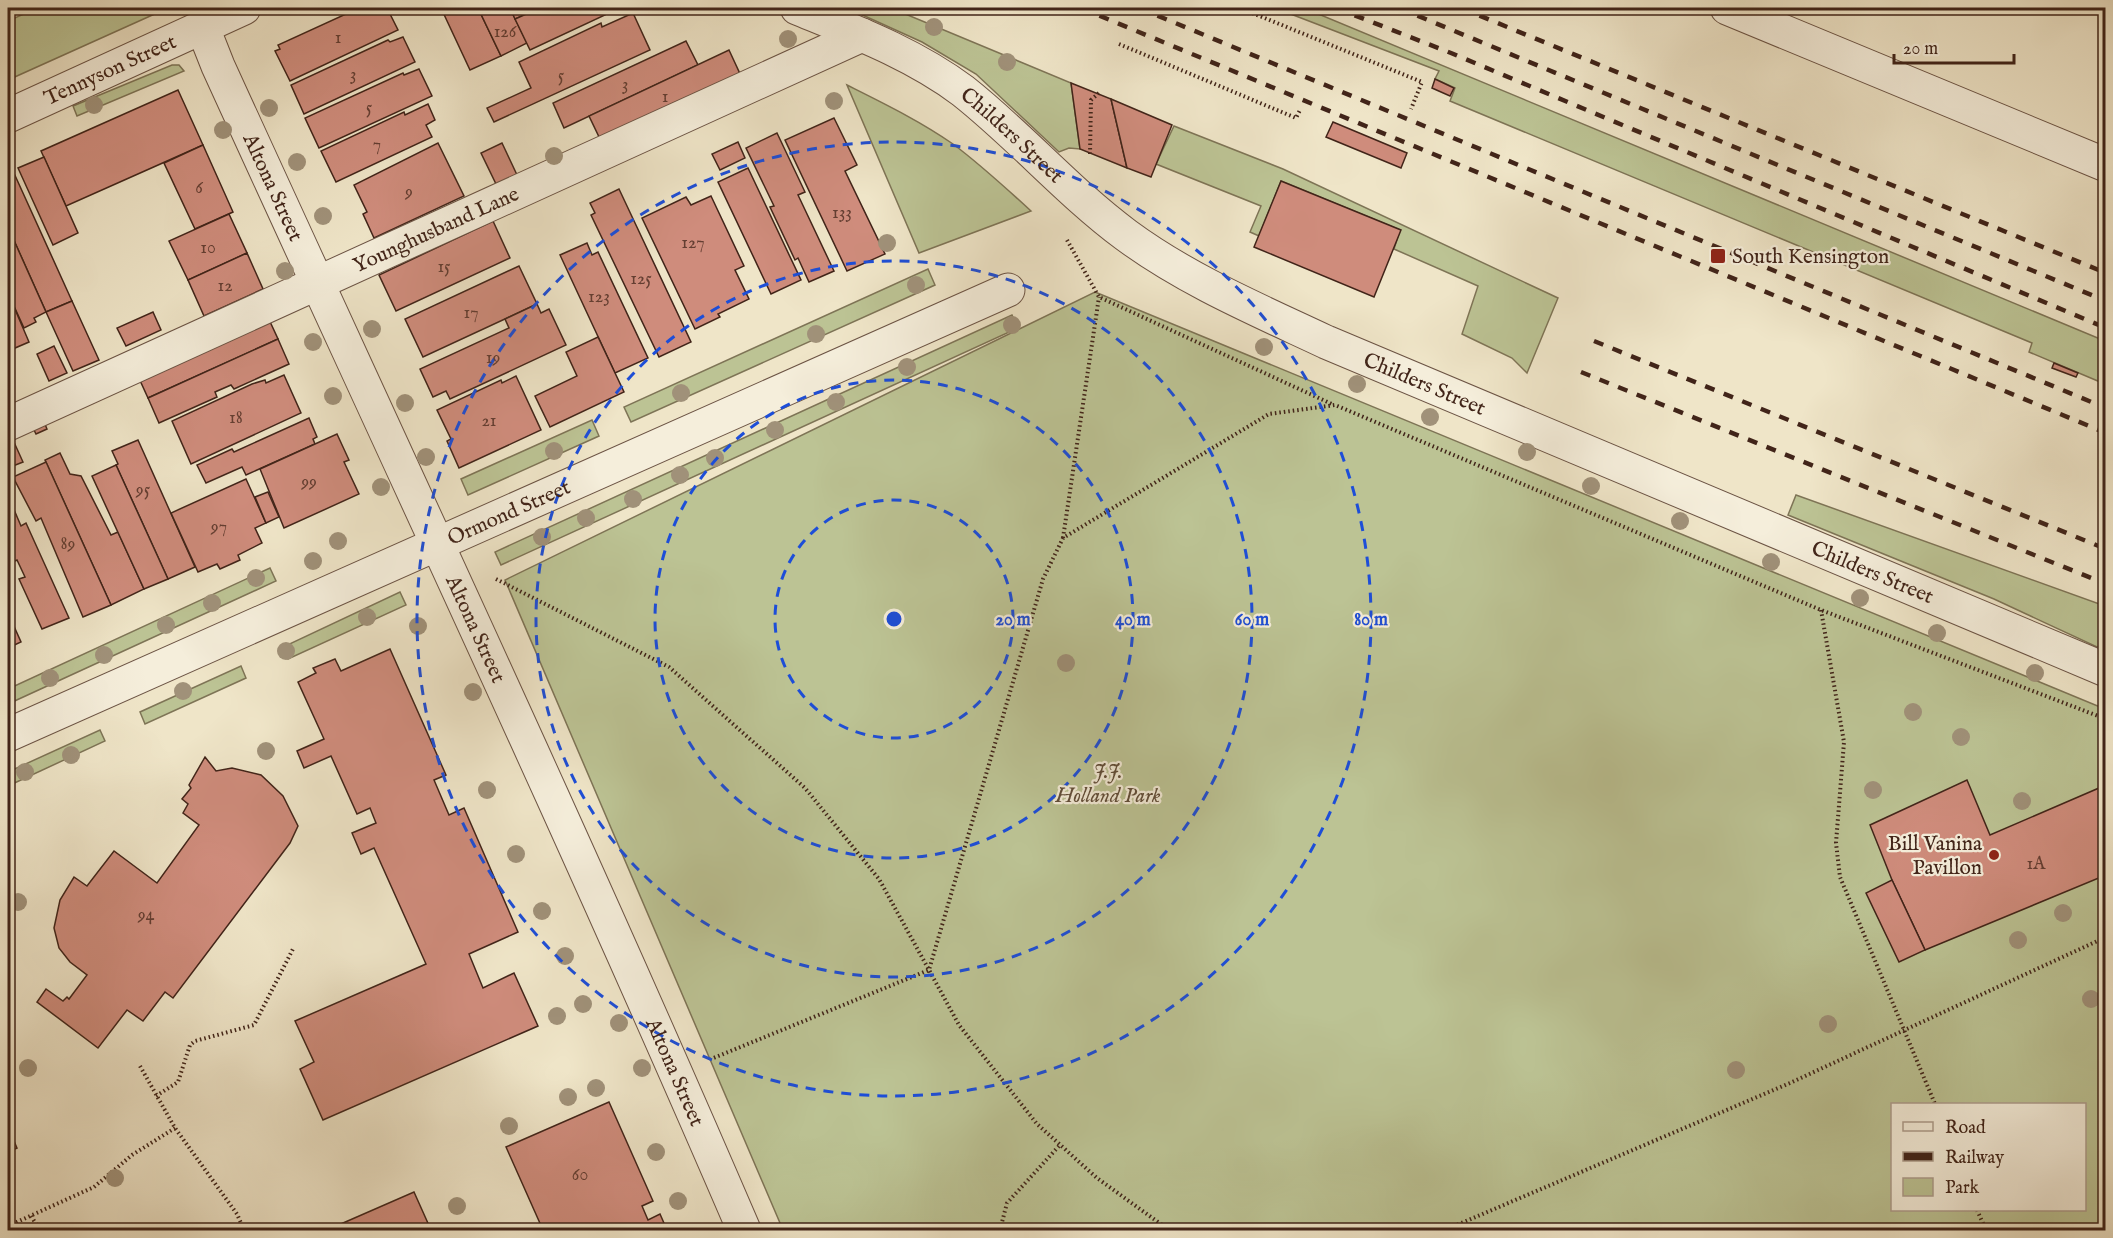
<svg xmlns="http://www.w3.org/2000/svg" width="2113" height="1238" viewBox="0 0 2113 1238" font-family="'IM FELL English',serif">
	<rect width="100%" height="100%" fill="#efe5c8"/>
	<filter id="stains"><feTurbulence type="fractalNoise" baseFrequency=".00333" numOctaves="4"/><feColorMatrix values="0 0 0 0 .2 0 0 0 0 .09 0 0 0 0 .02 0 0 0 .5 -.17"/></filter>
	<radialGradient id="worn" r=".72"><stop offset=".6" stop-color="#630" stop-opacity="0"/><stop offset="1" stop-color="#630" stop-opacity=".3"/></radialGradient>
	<!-- green -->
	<g fill="#bcc394" stroke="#7e7456" stroke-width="1.5" fill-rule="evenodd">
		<path d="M37 8H168L8 80V21Z"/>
		<path d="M847 8H891L1071 83 1080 149 1069 148 1059 152 976 74 922 42Z"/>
		<path d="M1275 8H1304L2105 341V384L2029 352 2032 343 1450 101 1455 88 1435 79 1439 71Z"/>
		<path d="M172 65H179L184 71 77 116 73 106Z"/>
		<path d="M847 85C883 103 920 121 953 144 981 165 1006 188 1031 211L919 253Z"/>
		<path d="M1174 126 1283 169 1558 298 1527 373 1512 358 1462 334 1478 286 1394 249 1400 230 1281 181 1259 236 1250 232 1261 206 1156 164Z"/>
		<path d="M928 269 935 285 631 422 624 407Z"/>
		<path d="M1095 292 2105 709V1230H783L505 580ZM1892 1104H2084V1210H1892Z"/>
		<path d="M1012 315 1018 328 501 565 495 552Z"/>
		<path d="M592 420 599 436 468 495 461 479Z"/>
		<path d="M1796 495 2105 606V643L2097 647 1994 599 1788 515Z"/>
		<path d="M270 568 276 581 8 704V689Z"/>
		<path d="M400 592 406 605 288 659 283 647Z"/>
		<path d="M241 666 246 678 145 724 140 712Z"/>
		<path d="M100 730 105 741 8 786V772Z"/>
	</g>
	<!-- building -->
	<g fill="#cf8c7c" stroke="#412419" stroke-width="1.5">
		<path d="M359 8H387L398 30 290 81 275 51 280 49 278 45Z"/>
		<path d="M441 8H478L501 56 470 70Z"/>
		<path d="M478 8H510L527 43 501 56Z"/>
		<path d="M510 8H540L515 19Z"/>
		<path d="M540 8H601L605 15 530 50 515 19Z"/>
		<path d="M633 13 650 50 494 122 487 108 531 88 519 62 601 23 602 27Z"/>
		<path d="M403 37 415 62 304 114 291 85 388 40 390 42Z"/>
		<path d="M686 41 698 65 564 128 553 103Z"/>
		<path d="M729 50 741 76 601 141 589 116Z"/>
		<path d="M419 69 432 96 319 148 305 118 403 73 404 75Z"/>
		<path d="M1435 79 1454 88 1450 96 1432 88Z"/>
		<path d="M1071 83 1111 99 1127 168 1080 149Z"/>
		<path d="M178 90 203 145 66 206 41 151Z"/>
		<path d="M1111 99 1172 125 1151 177 1127 168Z"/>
		<path d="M428 104 435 120 426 125 432 137 336 182 321 151 404 112 405 115Z"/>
		<path d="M834 118 857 165 845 171 885 254 847 271 785 140Z"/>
		<path d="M1333 122 1407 153 1401 168 1326 137Z"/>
		<path d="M777 133 805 192 798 195 834 271 809 282 798 258 795 260 770 207 774 206 746 148Z"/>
		<path d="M738 142 745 158 720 170 712 154Z"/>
		<path d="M438 143 464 196 374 238 363 214 367 212 354 185Z"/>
		<path d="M502 143 518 177 497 186 481 153Z"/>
		<path d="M203 145 233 212 195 229 164 163Z"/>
		<path d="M44 157 78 233 53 245 18 168Z"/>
		<path d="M748 168 801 280 771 294 718 182Z"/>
		<path d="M13 171 72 301 46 312 8 227V174Z"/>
		<path d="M1281 181 1401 230 1374 297 1254 247Z"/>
		<path d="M619 189 691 342 659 357 591 215 595 213 590 203Z"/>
		<path d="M711 196 744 266 735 270 749 299 718 314 720 317 695 329 642 218 686 197 691 205Z"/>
		<path d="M229 214 247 253 188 280 169 241Z"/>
		<path d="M493 221 510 258 396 311 379 275Z"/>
		<path d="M8 227 46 312 34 318 36 322 24 328 8 293Z"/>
		<path d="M587 243 592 255 598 252 648 358 615 373 560 255Z"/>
		<path d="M247 253 263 289 204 316 188 280Z"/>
		<path d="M519 266 537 304 423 357 405 319Z"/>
		<path d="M8 293 29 342 8 351Z"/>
		<path d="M72 301 99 360 73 371 46 312Z"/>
		<path d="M537 304 541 313 549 309 566 345 450 399 446 391 433 397 420 369 509 328 505 319Z"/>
		<path d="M153 312 161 330 126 346 117 328Z"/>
		<path d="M266 313 278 339 148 398 138 376Z"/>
		<path d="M598 337 624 392 550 427 535 396 577 376 566 352Z"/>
		<path d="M278 339 289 364 234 389 231 385 215 392 217 397 159 423 148 398Z"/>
		<path d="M54 346 67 373 49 381 37 354Z"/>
		<path d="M2054 363 2078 373 2076 377 2052 368Z"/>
		<path d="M284 375 301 413 191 464 172 421 252 384 265 380 266 383Z"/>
		<path d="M516 376 541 430 459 468 447 441 451 439 437 410 501 380 502 383Z"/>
		<path d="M42 417 47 429 36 434 30 422Z"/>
		<path d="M309 418 317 437 313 439 315 444 246 475 242 467 206 483 197 465 232 449 234 452Z"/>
		<path d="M8 429 23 462 8 468Z"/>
		<path d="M337 434 349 460 344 462 359 494 284 528 260 469Z"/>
		<path d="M138 440 195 567 168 579 116 465 118 464 112 451Z"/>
		<path d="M60 453 70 474 81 476 111 535 118 532 144 589 111 605 45 460Z"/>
		<path d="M46 462 111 605 83 617 41 518 36 521 13 477Z"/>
		<path d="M116 465 168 579 144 589 92 476Z"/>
		<path d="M246 479 266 523 255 528 262 543 238 555 240 560 220 569 217 564 198 572 171 513Z"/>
		<path d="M268 492 279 517 266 523 255 497Z"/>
		<path d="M12 505 21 526 26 523 69 618 42 629 19 579 25 577 17 560 8 564V507Z"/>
		<path d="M8 613 21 642 8 648Z"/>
		<path d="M390 649 446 775 434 780 449 815 464 808 518 932 469 954 483 988 514 973 538 1026 323 1120 300 1069 314 1062 295 1021 426 964 374 848 361 854 352 833 376 823 370 808 357 814 331 756 304 768 297 751 324 739 298 682 316 673 313 668 335 659 341 671Z"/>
		<path d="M205 757 216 771 232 768 261 775 283 796 298 826 290 843 173 998 165 992 143 1021 127 1010 98 1048 37 1002 46 989 63 1001 67 997 69 999 87 975 70 962 59 948 54 928 60 900 74 877 87 886 114 851 157 883 199 825 183 813 188 804 182 799 191 788 189 785Z"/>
		<path d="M1967 780 1990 835 2106 785V875L1925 950 1892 880 1870 825Z"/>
		<path d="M1892 880 1925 950 1899 962 1866 893Z"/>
		<path d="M609 1102 653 1201 642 1206 648 1220 660 1214 667 1230H543L506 1147Z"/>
		<path d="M8 1127 17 1148 8 1152Z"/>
		<path d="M414 1192 431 1230H327Z"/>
	</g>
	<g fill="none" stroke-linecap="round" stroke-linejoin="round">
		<!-- minor casing -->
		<g stroke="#6c5445" stroke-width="35">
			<g id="minor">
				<path id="s1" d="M797 8C853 31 914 54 963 91 1020 136 1068 192 1126 235 1187 280 1258 310 1326 342L2106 670"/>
				<path d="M1727 8 2106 165"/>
				<path id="s2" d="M203 28 218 66C395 454 576 839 744 1230"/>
				<path id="s3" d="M8 116 244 8"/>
				<path id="s4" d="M8 424 862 35"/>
				<path id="s5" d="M8 735 1008 290"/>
			</g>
		</g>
		<!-- path -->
		<g stroke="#412419" stroke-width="4" stroke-dasharray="1.5 3" stroke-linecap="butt">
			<path d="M1240 8 1422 82 1411 109"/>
			<path d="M1119 44 1296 118 1300 110"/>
			<path d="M1090 154 1091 100 1099 93"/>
			<path d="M1067 240 1099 297 1334 405"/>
			<path d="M1063 538 1099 297"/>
			<path d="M496 579 669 667 805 788 879 879 929 970 711 1059"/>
			<path d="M1821 610 1844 742 1836 843 1840 877 1935 1104"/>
			<path d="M140 1066 175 1128 237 1214 244 1230"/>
			<path d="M156 1096 178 1082 190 1045 195 1041 254 1025 294 947"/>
			<path d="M1977 1210 1986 1230"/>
			<path d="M31 1216 40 1230"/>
			<path d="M8 1226 94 1187 132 1155 175 1128"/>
			<path d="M1000 1230 1007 1203 1059 1146"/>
			<path d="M1169 1230 1097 1178 1037 1124 959 1025 929 970 1043 579 1063 538 1269 414 1335 405 1821 610 2106 719"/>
			<path d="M1445 1230 1790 1083 2106 937"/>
		</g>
		<!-- minor -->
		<use href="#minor" stroke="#f5eedb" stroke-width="33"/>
		<!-- rail -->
		<g stroke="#412419" stroke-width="4.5" stroke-dasharray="10 10" stroke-linecap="butt">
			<path d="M1081 8 2106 433"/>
			<path d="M1139 8 2106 408"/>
			<path d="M1336 8 1451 53 2106 328"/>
			<path d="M1399 8 2106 301"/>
			<path d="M1461 8 2106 273"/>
			<path d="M1594 341 2106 549"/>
			<path d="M1581 372 2106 584"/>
		</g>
	</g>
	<!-- trees -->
	<g fill="#a09179">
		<circle cx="934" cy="27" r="9"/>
		<circle cx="788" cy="39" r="9"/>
		<circle cx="1007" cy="62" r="9"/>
		<circle cx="834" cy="101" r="9"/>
		<circle cx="94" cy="105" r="9"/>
		<circle cx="269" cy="108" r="9"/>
		<circle cx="223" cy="130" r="9"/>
		<circle cx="554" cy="156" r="9"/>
		<circle cx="297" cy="162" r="9"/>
		<circle cx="323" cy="216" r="9"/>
		<circle cx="887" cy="243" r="9"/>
		<circle cx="285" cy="271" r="9"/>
		<circle cx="916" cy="285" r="9"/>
		<circle cx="1012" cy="325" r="9"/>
		<circle cx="372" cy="329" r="9"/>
		<circle cx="816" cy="334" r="9"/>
		<circle cx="313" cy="342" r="9"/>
		<circle cx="1264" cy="347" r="9"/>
		<circle cx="907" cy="367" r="9"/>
		<circle cx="1357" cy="384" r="9"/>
		<circle cx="681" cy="393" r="9"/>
		<circle cx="333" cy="396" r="9"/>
		<circle cx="836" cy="402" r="9"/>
		<circle cx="405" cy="403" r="9"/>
		<circle cx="1430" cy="417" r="9"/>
		<circle cx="775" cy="430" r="9"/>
		<circle cx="554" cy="451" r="9"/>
		<circle cx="1527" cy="452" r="9"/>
		<circle cx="426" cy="457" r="9"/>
		<circle cx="715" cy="458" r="9"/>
		<circle cx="680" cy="475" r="9"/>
		<circle cx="1591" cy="486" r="9"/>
		<circle cx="381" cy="487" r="9"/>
		<circle cx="633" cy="499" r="9"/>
		<circle cx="586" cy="518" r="9"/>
		<circle cx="1680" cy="521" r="9"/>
		<circle cx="542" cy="537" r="9"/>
		<circle cx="338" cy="541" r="9"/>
		<circle cx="313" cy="561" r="9"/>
		<circle cx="1771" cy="562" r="9"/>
		<circle cx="256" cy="578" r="9"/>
		<circle cx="1860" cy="598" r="9"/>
		<circle cx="212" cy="603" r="9"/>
		<circle cx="367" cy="617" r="9"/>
		<circle cx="166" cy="625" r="9"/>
		<circle cx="418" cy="626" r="9"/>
		<circle cx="1937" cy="633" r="9"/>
		<circle cx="286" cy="651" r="9"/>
		<circle cx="104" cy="655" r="9"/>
		<circle cx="1066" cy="663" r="9"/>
		<circle cx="2035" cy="673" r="9"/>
		<circle cx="50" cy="678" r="9"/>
		<circle cx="183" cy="691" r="9"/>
		<circle cx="473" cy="692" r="9"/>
		<circle cx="1913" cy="712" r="9"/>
		<circle cx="1961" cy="737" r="9"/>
		<circle cx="266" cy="751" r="9"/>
		<circle cx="71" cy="755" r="9"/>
		<circle cx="25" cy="772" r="9"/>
		<circle cx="487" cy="790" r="9"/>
		<circle cx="1873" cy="790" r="9"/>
		<circle cx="2022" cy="801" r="9"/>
		<circle cx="516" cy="854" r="9"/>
		<circle cx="18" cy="902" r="9"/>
		<circle cx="542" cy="911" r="9"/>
		<circle cx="2063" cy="913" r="9"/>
		<circle cx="2018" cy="940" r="9"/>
		<circle cx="565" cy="956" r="9"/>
		<circle cx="2091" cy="999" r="9"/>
		<circle cx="583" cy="1004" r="9"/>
		<circle cx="557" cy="1016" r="9"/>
		<circle cx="619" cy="1023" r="9"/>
		<circle cx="1828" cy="1024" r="9"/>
		<circle cx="28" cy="1068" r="9"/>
		<circle cx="642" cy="1068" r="9"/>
		<circle cx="1736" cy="1070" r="9"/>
		<circle cx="596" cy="1088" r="9"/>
		<circle cx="568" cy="1097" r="9"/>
		<circle cx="509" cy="1126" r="9"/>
		<circle cx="656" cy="1152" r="9"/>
		<circle cx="115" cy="1178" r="9"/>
		<circle cx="678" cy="1201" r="9"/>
		<circle cx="457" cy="1206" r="9"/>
	</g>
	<!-- distance rings -->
	<g fill="none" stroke="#1d4ed8" stroke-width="3" stroke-dasharray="10 8">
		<circle cx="894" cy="619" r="119"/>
		<circle cx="894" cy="619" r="239"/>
		<circle cx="894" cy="619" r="358"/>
		<circle cx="894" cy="619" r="477"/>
	</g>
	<!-- markers -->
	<g fill="#8f2418" stroke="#f5eedb" stroke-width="2">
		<rect x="1710" y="248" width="16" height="16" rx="3"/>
		<circle cx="1994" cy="855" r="6"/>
	</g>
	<g text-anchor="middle" stroke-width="4.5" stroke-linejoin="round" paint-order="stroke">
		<!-- number labels -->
		<g font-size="18" fill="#643e32">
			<text x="505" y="37">126</text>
			<text x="338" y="43">1</text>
			<text x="353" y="80">3</text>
			<text x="561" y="81">5</text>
			<text x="625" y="90">3</text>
			<text x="665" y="102">1</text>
			<text x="369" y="113">5</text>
			<text x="377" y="150">7</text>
			<text x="199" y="193">6</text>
			<text x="409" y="197">9</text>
			<text x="842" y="218">133</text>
			<text x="693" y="248">127</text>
			<text x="208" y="253">10</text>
			<text x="444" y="272">15</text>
			<text x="641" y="284">125</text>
			<text x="225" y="291">12</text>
			<text x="599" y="302">123</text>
			<text x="471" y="318">17</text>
			<text x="493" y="363">19</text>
			<text x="236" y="423">18</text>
			<text x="489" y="426">21</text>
			<text x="309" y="487">99</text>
			<text x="143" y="495">95</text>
			<text x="219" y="532">97</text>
			<text x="68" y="549">89</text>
			<text x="2036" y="869">1A</text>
			<text x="146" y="920">94</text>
			<text x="580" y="1180">60</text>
		</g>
		<!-- street labels -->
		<g font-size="21" fill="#412419" stroke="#f5eedb">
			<text dy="7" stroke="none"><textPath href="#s3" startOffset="112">Tennyson Street</textPath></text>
			<text dy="7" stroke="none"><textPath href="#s1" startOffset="252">Childers Street</textPath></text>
			<text dy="7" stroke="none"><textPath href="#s2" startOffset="174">Altona Street</textPath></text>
			<text dy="7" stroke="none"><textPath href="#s4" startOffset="470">Younghusband Lane</textPath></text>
			<text dy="7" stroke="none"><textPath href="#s1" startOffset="738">Childers Street</textPath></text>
			<text dy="7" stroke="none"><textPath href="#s5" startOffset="548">Ormond Street</textPath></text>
			<text dy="7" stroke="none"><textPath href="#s1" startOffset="1224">Childers Street</textPath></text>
			<text dy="7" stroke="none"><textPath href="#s2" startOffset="660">Altona Street</textPath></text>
			<text dy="7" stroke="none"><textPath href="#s2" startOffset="1146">Altona Street</textPath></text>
		</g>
		<!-- poi labels -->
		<g font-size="21" fill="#412419" stroke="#f5eedb" text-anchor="start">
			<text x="1732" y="263">South Kensington</text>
			<text x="1982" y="850" text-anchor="end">Bill Vanina<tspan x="1982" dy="24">Pavillon</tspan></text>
		</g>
		<!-- park labels -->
		<g font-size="21" font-style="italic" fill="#604c38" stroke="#f5eedb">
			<text x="1108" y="778">J.J.<tspan x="1108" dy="24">Holland Park</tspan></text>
		</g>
	</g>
	<circle cx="894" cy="619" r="9" fill="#1d4ed8" stroke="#f5eedb" stroke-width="3"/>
	<g font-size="18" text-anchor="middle" font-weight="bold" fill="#1d4ed8" stroke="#f5eedb" stroke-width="4.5" stroke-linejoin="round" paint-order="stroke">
		<text x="1013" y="625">20 m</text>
		<text x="1133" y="625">40 m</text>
		<text x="1252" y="625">60 m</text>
		<text x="1371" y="625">80 m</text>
	</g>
	<!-- margin -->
	<rect width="2113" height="1238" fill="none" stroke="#efe5c8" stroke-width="30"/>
	<rect x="9" y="9" width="2095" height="1220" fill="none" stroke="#412419" stroke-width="3"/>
	<rect x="15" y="15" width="2083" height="1208" fill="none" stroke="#412419" stroke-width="1.5"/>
	<!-- legend -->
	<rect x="1891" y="1103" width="195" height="108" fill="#f5eedb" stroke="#ad9d8d" stroke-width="1.5"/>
	<rect x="1903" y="1122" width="30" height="9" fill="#f5eedb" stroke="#ad9d8d" stroke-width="1.5"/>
	<text x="1945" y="1133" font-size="18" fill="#412419">Road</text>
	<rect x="1903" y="1152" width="30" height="9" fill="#412419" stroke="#ad9d8d" stroke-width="1.5"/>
	<text x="1945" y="1163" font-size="18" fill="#412419">Railway</text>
	<rect x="1903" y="1178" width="30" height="18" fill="#bcc394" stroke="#ad9d8d" stroke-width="1.5"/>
	<text x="1945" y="1193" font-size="18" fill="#412419">Park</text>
	<!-- scale -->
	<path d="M1894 54v9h120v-9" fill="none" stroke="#412419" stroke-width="3"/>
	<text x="1903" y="54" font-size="18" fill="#412419" stroke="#f5eedb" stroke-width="4.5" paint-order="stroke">20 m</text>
	<rect width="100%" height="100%" filter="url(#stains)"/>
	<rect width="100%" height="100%" fill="url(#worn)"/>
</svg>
